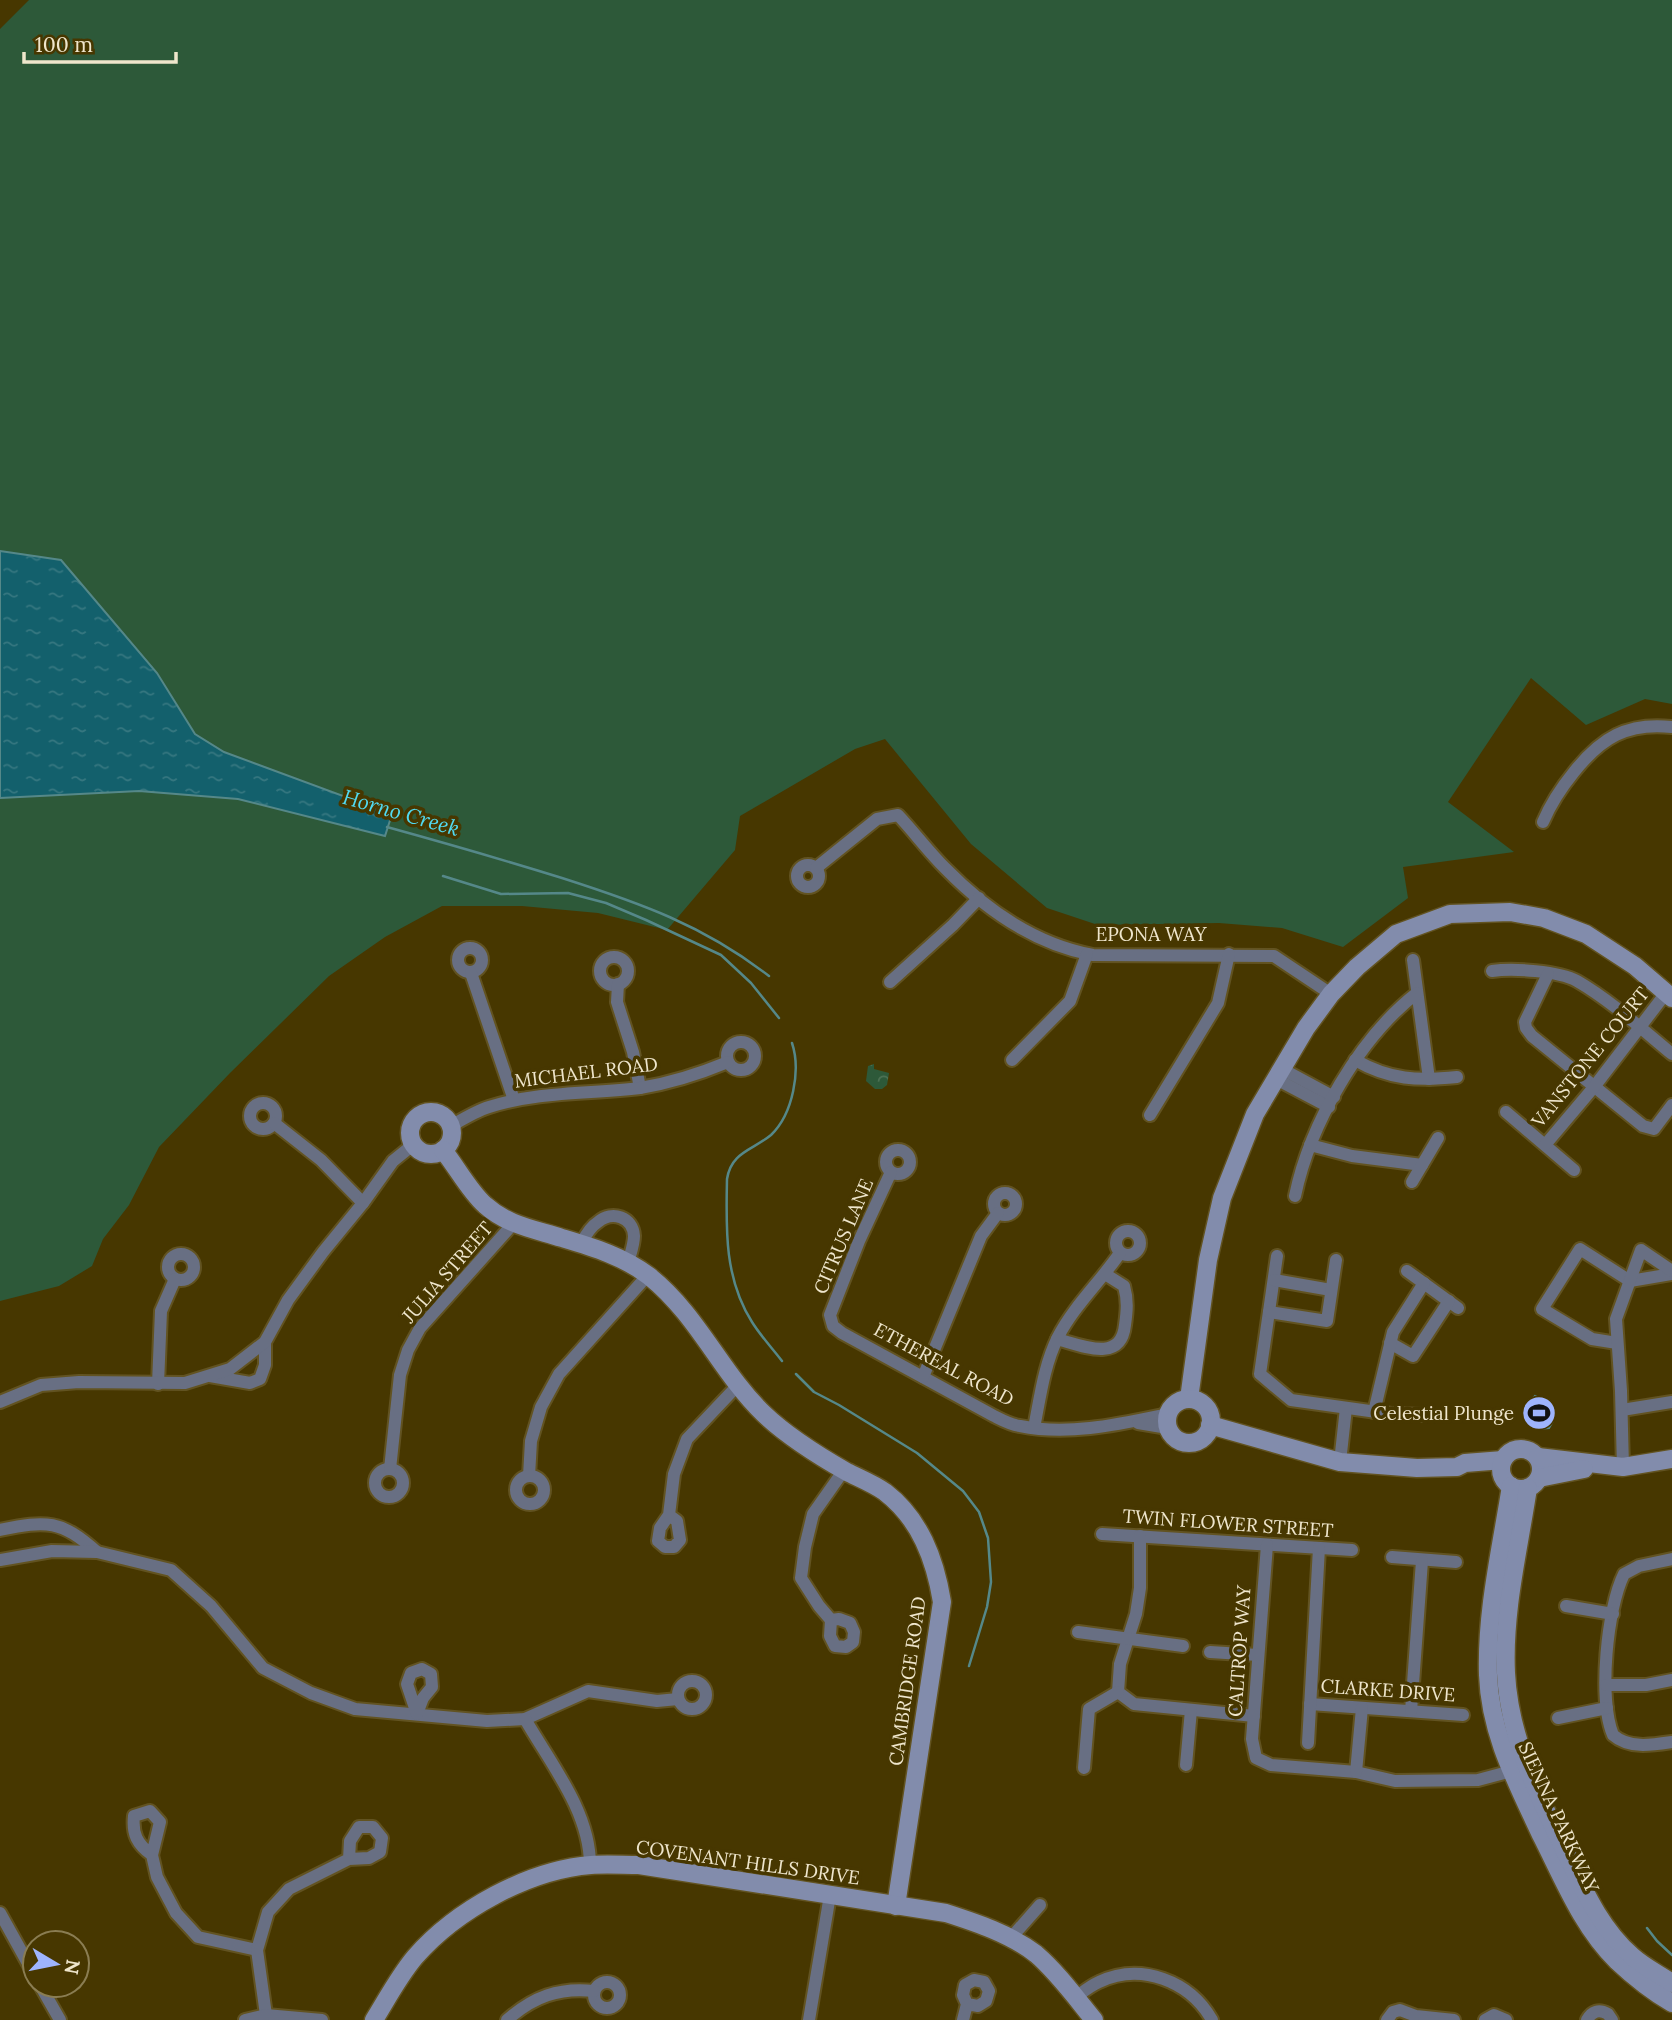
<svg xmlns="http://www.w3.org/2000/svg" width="1672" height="2020" viewBox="0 0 1672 2020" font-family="Lora,serif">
	<defs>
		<pattern id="park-crowns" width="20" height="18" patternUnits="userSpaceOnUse" patternTransform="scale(1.75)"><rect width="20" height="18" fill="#2d5939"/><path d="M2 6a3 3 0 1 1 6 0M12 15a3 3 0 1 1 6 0" fill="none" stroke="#4c7154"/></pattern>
		<pattern id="water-ripples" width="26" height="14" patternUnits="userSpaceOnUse" patternTransform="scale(1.75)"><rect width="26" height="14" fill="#13606c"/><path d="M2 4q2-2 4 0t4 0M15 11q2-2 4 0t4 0" fill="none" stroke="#367780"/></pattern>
	</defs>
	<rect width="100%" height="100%" fill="#473700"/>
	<!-- grass -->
	<path fill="#2d5939" d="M29 0H1672V704L1645 699 1586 725 1531 678 1448 802 1514 852 1403 867 1408 898 1343 947 1282 928 1219 923 1098 925 1047 908 971 844 885 739 855 749 740 816 735 850 667 930 598 913 522 906H442L385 937 329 976 230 1073 159 1147 129 1205 103 1239 92 1266 59 1286 0 1301V29Z"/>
	<!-- park -->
	<path fill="url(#park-crowns)" d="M874 1064V1069L889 1073 887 1085 882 1089H875L866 1081 868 1066Z"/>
	<!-- water -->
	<g fill="url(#water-ripples)" stroke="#558889" stroke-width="2">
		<path d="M0 551 61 560 157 673 195 734 224 752 392 814 385 836 238 799 139 791 0 798Z"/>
		<path d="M1535 1396 1541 1399 1544 1412 1552 1415 1553 1421 1549 1428 1537 1429 1530 1422 1528 1403Z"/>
	</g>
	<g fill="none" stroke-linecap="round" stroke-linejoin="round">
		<!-- stream -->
		<g stroke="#558889" stroke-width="2.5">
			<path d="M387 827C445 843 504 860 562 878 640 903 703 925 769 976"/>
			<path d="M443 876 501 894 568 893 606 903 646 920 721 955 751 983 779 1018"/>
			<path d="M782 1361C772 1348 760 1335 752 1322 724 1278 726 1228 727 1179 731 1152 753 1150 771 1135 793 1114 801 1070 792 1043"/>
			<path d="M796 1374 814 1392 839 1405 917 1453 963 1491 979 1512 988 1538 991 1582 987 1607 969 1666"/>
			<path d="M1647 1928 1657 1941 1672 1955"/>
		</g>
		<!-- street casing -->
		<g stroke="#625321" stroke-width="16">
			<g id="street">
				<path d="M1543 822C1551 803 1561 788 1574 772 1601 738 1627 722 1672 727"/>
				<circle cx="808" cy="876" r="11"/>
				<path d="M816 868 877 819 898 815C914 832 928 851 945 868 986 910 1034 944 1093 955L1274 956 1331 994"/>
				<circle cx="470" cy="960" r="12"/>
				<circle cx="614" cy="971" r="14"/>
				<path d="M1413 960 1429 1079"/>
				<path d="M1492 971C1513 968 1559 971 1577 981 1610 1000 1643 1030 1672 1054"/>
				<path d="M471 973 514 1100"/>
				<path d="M1548 974 1525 1022 1526 1028 1532 1036 1643 1126 1654 1129 1672 1105"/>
				<path d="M890 982 953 925 979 898"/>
				<path d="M618 984 617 1002 633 1052 640 1088"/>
				<circle cx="741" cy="1056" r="14"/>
				<path d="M1012 1060 1070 1001 1087 954"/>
				<path d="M1355 1060C1390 1080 1418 1081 1457 1077"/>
				<path d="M1282 1069 1334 1097"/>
				<path d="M1276 1079 1329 1107"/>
				<circle cx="263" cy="1116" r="13"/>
				<path d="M1506 1112 1574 1170"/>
				<path d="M1150 1115 1218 1003 1229 954"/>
				<path d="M274 1123 321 1160 363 1203"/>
				<path d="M451 1126C463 1119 476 1111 489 1107 538 1091 590 1094 640 1088 671 1083 699 1074 728 1062"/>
				<path d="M1310 1145 1352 1156 1422 1165"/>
				<path d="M1545 1145 1594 1087 1666 993"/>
				<circle cx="898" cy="1162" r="12"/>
				<path d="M891 1172 859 1241 830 1315 833 1326 842 1333 994 1416C1002 1420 1011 1425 1020 1426 1069 1436 1120 1424 1168 1414"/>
				<path d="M1412 1182 1438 1138"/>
				<circle cx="1005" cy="1204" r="11"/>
				<path d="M1295 1196C1310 1124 1359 1038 1417 993"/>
				<circle cx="1128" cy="1243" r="12"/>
				<path d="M581 1244C585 1236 590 1227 598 1222 612 1210 633 1217 634 1236 634 1245 630 1255 628 1263"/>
				<circle cx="181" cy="1267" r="13"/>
				<path d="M1277 1256 1260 1374 1291 1400 1391 1414 1427 1415"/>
				<path d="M1407 1271 1458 1308"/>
				<path d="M1274 1280 1331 1290"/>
				<path d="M1269 1312 1327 1321 1336 1260"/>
				<path d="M1057 1339C1083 1346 1121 1363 1125 1325 1127 1311 1128 1300 1124 1286L1105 1274"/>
				<path d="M1390 1343 1413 1356 1449 1301"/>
				<path d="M1617 1343 1592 1339 1542 1309 1580 1249 1630 1281 1672 1274"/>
				<path d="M210 1376 250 1383 260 1379 265 1365V1342"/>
				<path d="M923 1377 981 1236 998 1213"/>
				<path d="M158 1384 161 1311 175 1279"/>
				<path d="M0 1402 41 1385 79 1382 185 1383 230 1369 265 1342 288 1300 323 1252 363 1203 393 1161 414 1144"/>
				<path d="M1622 1410 1672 1402"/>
				<path d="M1374 1412 1393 1332 1424 1283"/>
				<path d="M1138 1423 1168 1428"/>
				<path d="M1034 1428C1040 1398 1044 1365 1058 1337 1074 1306 1100 1282 1120 1253"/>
				<path d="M1340 1462 1346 1408"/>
				<path d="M1623 1467 1621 1391 1616 1319 1641 1250 1672 1271"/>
				<circle cx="389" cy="1483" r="14"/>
				<path d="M390 1469 400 1375 408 1350 420 1328 513 1224"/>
				<path d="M529 1476 531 1441 541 1407 559 1374 648 1275"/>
				<circle cx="530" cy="1490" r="14"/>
				<path d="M669 1515 677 1521 680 1540 674 1547H665L658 1541 660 1528 669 1515 674 1474 687 1439 739 1384"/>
				<path d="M0 1530C47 1520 61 1520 97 1552"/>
				<path d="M1102 1534 1352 1550"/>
				<path d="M1140 1536V1588L1136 1614 1120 1664 1118 1692 1134 1704 1254 1716"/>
				<path d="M1267 1545 1252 1739 1256 1758 1271 1765 1356 1772 1395 1781 1478 1780 1519 1769"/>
				<path d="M1392 1557 1456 1562"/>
				<path d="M1672 1559 1639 1566 1624 1574C1607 1608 1598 1699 1613 1735 1629 1749 1652 1745 1672 1742"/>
				<path d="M0 1560 52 1551 97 1552 171 1570 211 1606 263 1668 311 1693 355 1709 487 1721 525 1719 588 1691 657 1701 678 1699"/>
				<path d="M1566 1606 1613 1614"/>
				<path d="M831 1620 839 1619 850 1623 854 1632 853 1642 846 1647 835 1646 830 1636 831 1620 819 1606 801 1578 805 1547 813 1514 844 1470"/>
				<path d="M1078 1632 1183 1646"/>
				<path d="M1210 1652 1258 1655"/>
				<path d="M422 1669 431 1674 432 1687 423 1698 417 1714 407 1684 411 1673Z"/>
				<circle cx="692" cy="1695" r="14"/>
				<path d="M1606 1685H1646L1672 1680"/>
				<path d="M1310 1704 1463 1715"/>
				<path d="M1411 1711 1422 1561"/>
				<path d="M1558 1718 1607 1708"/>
				<path d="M525 1719C551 1764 590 1812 590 1865"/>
				<path d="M1308 1743 1319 1548"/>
				<path d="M1186 1765 1191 1710"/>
				<path d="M1084 1768 1089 1709 1118 1692"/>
				<path d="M1356 1772 1362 1708"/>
				<path d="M152 1855C137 1844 132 1834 134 1816L150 1811 160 1822 152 1855 157 1877 176 1913 198 1937 257 1950"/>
				<path d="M0 1913 35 1976"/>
				<path d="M1010 1939 1040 1905"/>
				<circle cx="607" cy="1995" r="13"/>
				<path d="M40 1985 60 2020"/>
				<path d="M1076 1997C1083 1992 1090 1986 1099 1982 1141 1962 1190 1981 1212 2020"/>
				<path d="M266 2015 257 1950 268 1912 289 1889 349 1859 369 1858 380 1852 382 1838 373 1827H359L350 1841 349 1859"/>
				<path d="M245 2020 266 2015 322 2020"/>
				<path d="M507 2020C533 1997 559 1987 594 1991"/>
				<path d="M809 2020 830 1895"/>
				<path d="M963 2020 967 2004 963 1995 965 1985 974 1980 984 1982 989 1991 986 2001 978 2006 967 2004"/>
				<path d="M1387 2020 1393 2012 1400 2010 1416 2016 1454 2020"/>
				<path d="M1485 2020 1494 2015 1506 2020"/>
				<path d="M1587 2020C1592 2011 1599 2009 1608 2014L1612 2020"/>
			</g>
		</g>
		<!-- secondary casing -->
		<g stroke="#625321" stroke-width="21">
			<g id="secondary">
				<circle cx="431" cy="1133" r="21"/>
				<path d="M443 1150C456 1166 470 1192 485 1205 507 1225 534 1229 562 1238 592 1247 623 1256 649 1276 698 1315 721 1373 764 1414 788 1437 819 1456 847 1472 859 1478 874 1484 885 1492 920 1519 935 1559 942 1602L896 1906"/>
				<path d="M1189 1399 1208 1260 1222 1198 1255 1114 1306 1028 1331 994 1357 967 1396 934 1450 914 1510 912 1544 918 1586 934 1635 966 1672 998"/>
				<circle cx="1189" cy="1421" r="22"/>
				<path d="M1210 1425 1340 1462 1417 1468 1457 1467 1465 1463 1503 1460"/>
				<circle cx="1521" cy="1469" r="20"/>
				<path d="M1538 1457 1623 1467 1672 1459"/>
				<path d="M1539 1478 1584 1469"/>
				<path d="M1511 1486C1501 1549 1486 1612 1488 1675 1490 1734 1517 1783 1541 1835 1563 1878 1582 1927 1617 1961 1634 1977 1653 1992 1672 2003"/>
				<path d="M1528 1488C1519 1548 1503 1611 1506 1673 1509 1736 1537 1793 1564 1849 1583 1888 1599 1927 1632 1956 1644 1967 1659 1974 1672 1983"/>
				<path d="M374 2020C387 1999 399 1976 415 1957 456 1910 528 1870 591 1865 607 1864 623 1865 639 1865L946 1913C977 1923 1010 1934 1036 1954 1058 1973 1076 1998 1094 2020"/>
			</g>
		</g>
		<!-- street -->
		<use href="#street" stroke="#686f83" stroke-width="12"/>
		<!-- secondary -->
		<use href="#secondary" stroke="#828cac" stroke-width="18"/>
	</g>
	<!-- icons -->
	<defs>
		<g id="stadium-disc" transform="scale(1.75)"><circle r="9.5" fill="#9eb4fd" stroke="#473700"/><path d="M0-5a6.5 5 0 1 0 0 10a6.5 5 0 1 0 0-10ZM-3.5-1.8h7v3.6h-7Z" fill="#111"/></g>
	</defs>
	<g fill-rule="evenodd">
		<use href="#stadium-disc" x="1539" y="1413"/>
	</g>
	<g text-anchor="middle" stroke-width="7" stroke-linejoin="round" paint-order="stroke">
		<!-- street labels -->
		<g font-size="19" fill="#efe6cc" stroke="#473700">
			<text x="1151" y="941">EPONA WAY</text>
			<text transform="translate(1590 1057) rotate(-51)" y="7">VANSTONE COURT</text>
			<text transform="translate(586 1072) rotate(-7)" y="7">MICHAEL ROAD</text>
			<text transform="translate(843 1236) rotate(-67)" y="7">CITRUS LANE</text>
			<text transform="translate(447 1272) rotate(-49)" y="7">JULIA STREET</text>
			<text transform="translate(944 1364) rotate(28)" y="7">ETHEREAL ROAD</text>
			<text transform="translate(1228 1523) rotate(4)" y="7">TWIN FLOWER STREET</text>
			<text transform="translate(1239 1651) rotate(-86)" y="7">CALTROP WAY</text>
			<text transform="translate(907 1681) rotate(-82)" y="7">CAMBRIDGE ROAD</text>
			<text transform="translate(1388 1690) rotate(4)" y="7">CLARKE DRIVE</text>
			<text transform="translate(1559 1817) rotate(65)" y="7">SIENNA PARKWAY</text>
			<text transform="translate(748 1862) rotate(8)" y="7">COVENANT HILLS DRIVE</text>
		</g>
		<!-- poi labels -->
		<g font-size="19" fill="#efe6cc" stroke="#473700" text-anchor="end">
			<text x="1514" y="1420">Celestial Plunge</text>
		</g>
		<!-- water labels -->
		<g font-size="21" font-style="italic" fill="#51daf1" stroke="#473700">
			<text transform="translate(401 813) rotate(16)" y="7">Horno Creek</text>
		</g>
	</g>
	<!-- north arrow -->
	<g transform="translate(56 1964) rotate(100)"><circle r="33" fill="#473700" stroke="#8a7d52" stroke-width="2"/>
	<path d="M0-5L12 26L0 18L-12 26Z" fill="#9eb4fd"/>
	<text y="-10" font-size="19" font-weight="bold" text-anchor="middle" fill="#efe6cc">N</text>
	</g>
	<!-- scale -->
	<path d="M24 52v10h152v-10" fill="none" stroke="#efe6cc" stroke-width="3.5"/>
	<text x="35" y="52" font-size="21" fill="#efe6cc" stroke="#473700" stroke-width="5" paint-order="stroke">100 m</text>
</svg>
